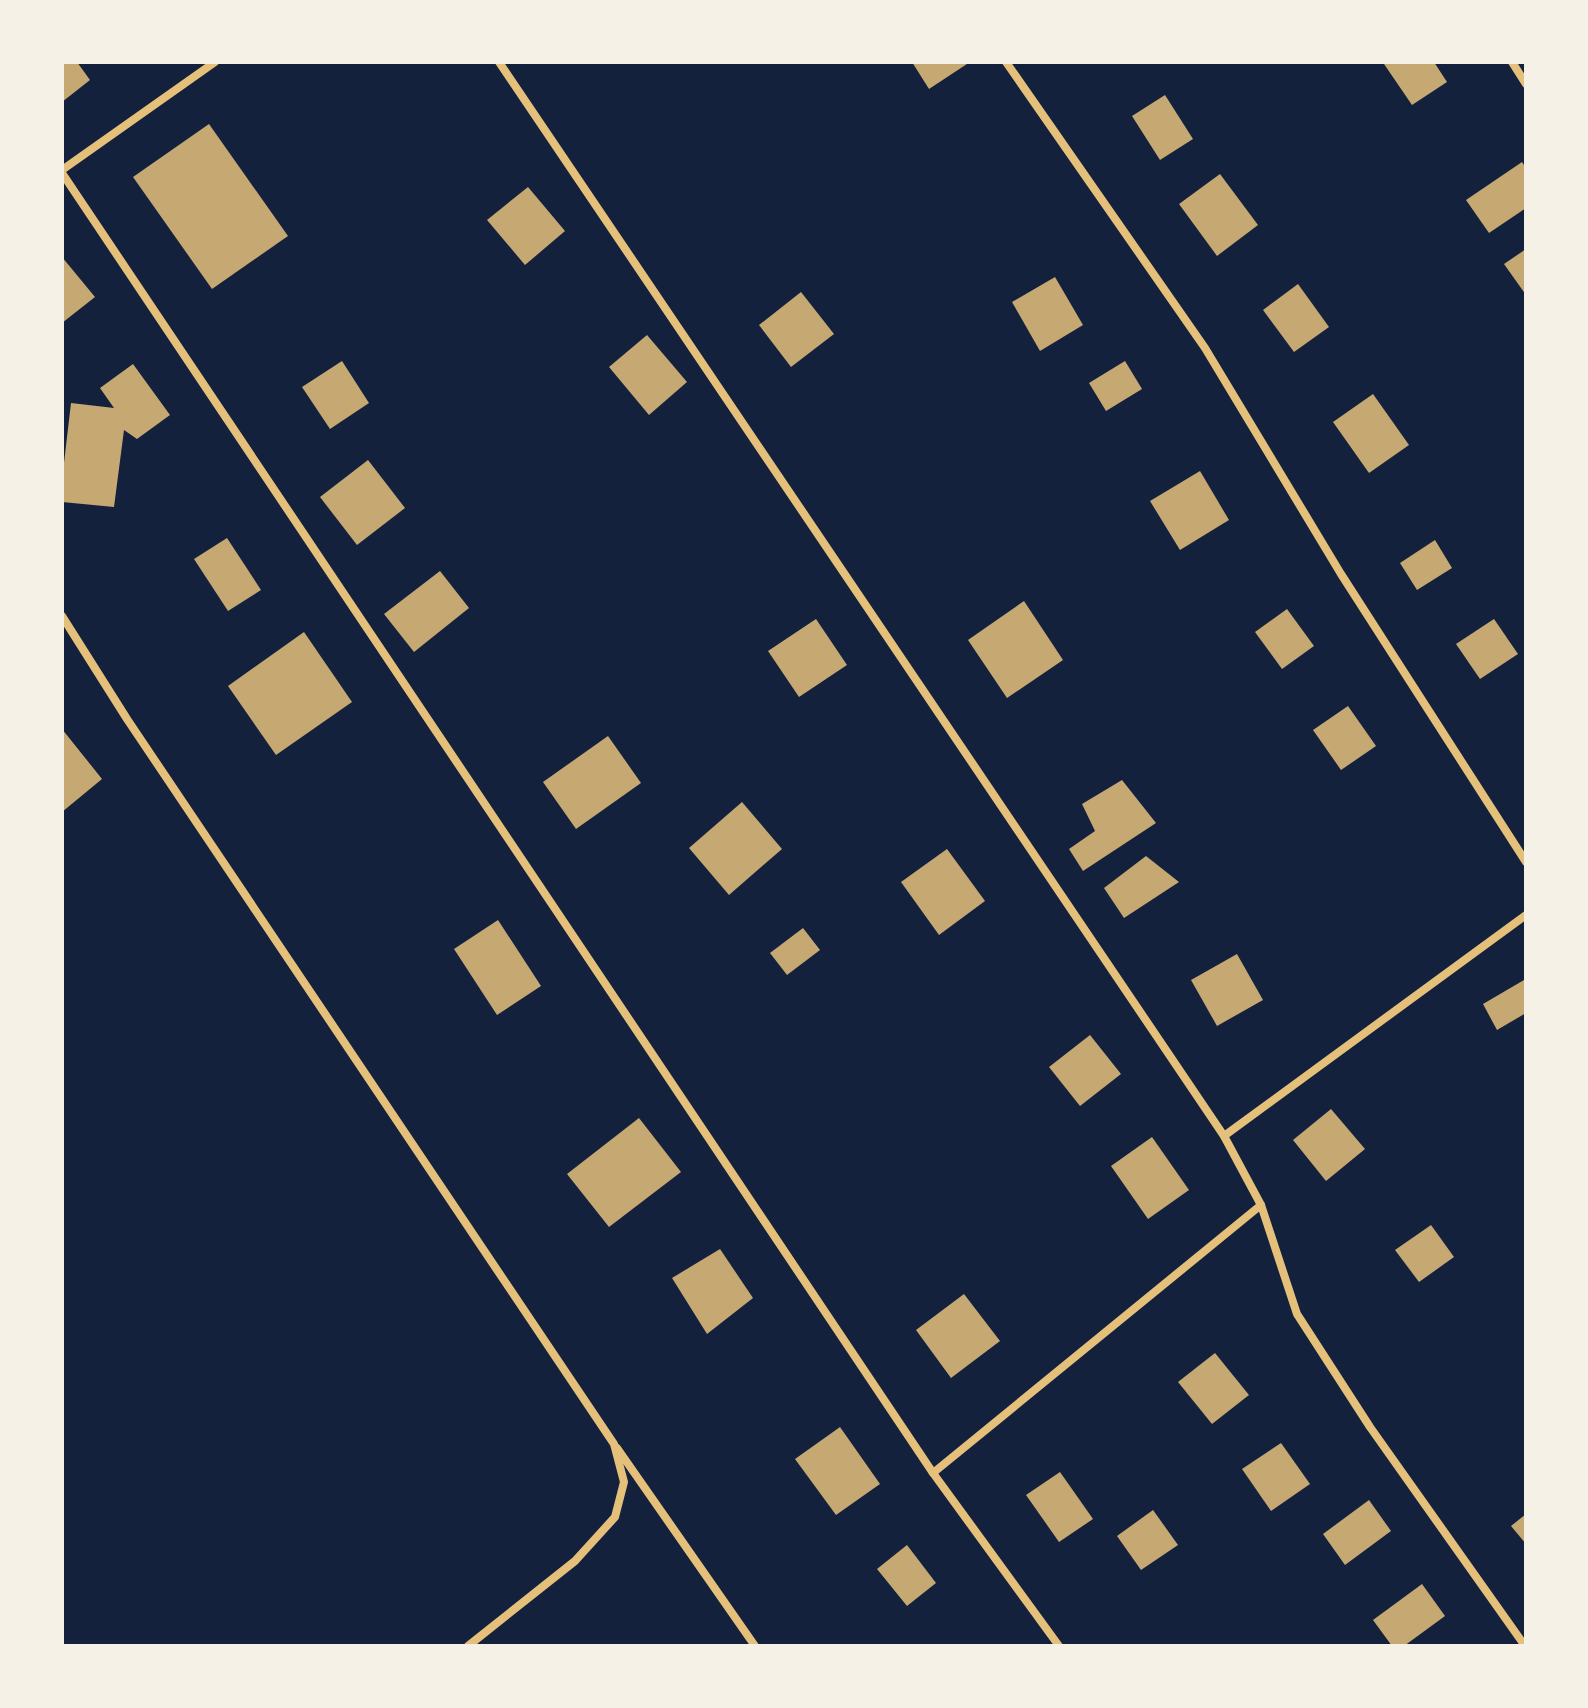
<svg xmlns="http://www.w3.org/2000/svg" width="1588" height="1708" viewBox="0 0 1588 1708" font-family="Roboto,sans-serif">
	<rect width="100%" height="100%" fill="#14213d"/>
	<!-- building -->
	<g fill="#c6a872">
		<path d="M62 62H77L90 80 62 102Z"/>
		<path d="M912 62H970L929 89Z"/>
		<path d="M1387 62H1434L1447 82 1412 105 1384 64Z"/>
		<path d="M1165 95 1193 139 1160 160 1132 116Z"/>
		<path d="M209 124 288 236 212 289 133 177Z"/>
		<path d="M1522 162 1526 168V208L1489 233 1466 200Z"/>
		<path d="M1220 174 1258 225 1217 256 1179 204Z"/>
		<path d="M528 187 565 231 525 265 487 220Z"/>
		<path d="M1526 249V295L1504 264Z"/>
		<path d="M62 257 95 297 62 323Z"/>
		<path d="M1055 277 1083 325 1040 351 1012 302Z"/>
		<path d="M1298 284 1329 327 1294 352 1263 310Z"/>
		<path d="M801 292 834 334 791 367 759 325Z"/>
		<path d="M647 335 687 382 649 415 609 367Z"/>
		<path d="M342 361 369 403 330 429 302 387Z"/>
		<path d="M1125 361 1142 389 1106 411 1089 383Z"/>
		<path d="M133 364 170 415 137 439 124 430 114 507 62 502V480L71 403 114 408 100 388Z"/>
		<path d="M1373 394 1409 445 1369 473 1333 422Z"/>
		<path d="M368 460 405 508 357 545 320 497Z"/>
		<path d="M1200 471 1229 520 1180 550 1150 501Z"/>
		<path d="M227 538 261 590 228 611 194 559Z"/>
		<path d="M1435 540 1452 568 1417 590 1400 563Z"/>
		<path d="M440 571 469 608 414 652 384 614Z"/>
		<path d="M1024 601 1063 660 1007 698 968 640Z"/>
		<path d="M1287 609 1314 646 1282 669 1255 632Z"/>
		<path d="M816 619 847 665 799 697 768 651Z"/>
		<path d="M1494 619 1518 654 1480 679 1456 644Z"/>
		<path d="M304 632 352 702 276 755 228 686Z"/>
		<path d="M1348 706 1376 746 1341 770 1313 730Z"/>
		<path d="M62 729 102 779 62 812Z"/>
		<path d="M608 736 641 783 576 829 543 782Z"/>
		<path d="M1122 780 1156 823 1083 871 1069 849 1095 831 1082 804Z"/>
		<path d="M742 802 782 849 729 895 689 848Z"/>
		<path d="M947 849 985 901 939 935 901 882Z"/>
		<path d="M1146 856 1179 882 1124 918 1104 888Z"/>
		<path d="M498 920 541 986 497 1015 454 949Z"/>
		<path d="M803 928 820 950 787 975 770 953Z"/>
		<path d="M1237 954 1263 1000 1217 1026 1191 980Z"/>
		<path d="M1524 980 1526 983V1013L1497 1030 1483 1004Z"/>
		<path d="M1090 1035 1121 1074 1080 1106 1049 1067Z"/>
		<path d="M1331 1109 1365 1149 1326 1181 1293 1140Z"/>
		<path d="M639 1118 681 1172 609 1227 567 1174Z"/>
		<path d="M1152 1137 1189 1190 1148 1219 1111 1166Z"/>
		<path d="M1431 1225 1454 1257 1419 1282 1395 1250Z"/>
		<path d="M720 1249 753 1298 707 1334 672 1278Z"/>
		<path d="M964 1294 1000 1341 951 1378 916 1330Z"/>
		<path d="M1215 1353 1249 1395 1212 1424 1178 1382Z"/>
		<path d="M840 1427 880 1484 836 1515 795 1459Z"/>
		<path d="M1281 1443 1310 1484 1271 1511 1242 1469Z"/>
		<path d="M1060 1472 1093 1519 1059 1542 1026 1495Z"/>
		<path d="M1369 1500 1391 1531 1345 1565 1323 1534Z"/>
		<path d="M1153 1510 1178 1545 1141 1570 1117 1536Z"/>
		<path d="M1526 1514V1544L1511 1526Z"/>
		<path d="M907 1545 936 1583 907 1606 877 1569Z"/>
		<path d="M1422 1584 1445 1616 1404 1646H1392L1373 1620Z"/>
	</g>
	<g fill="none" stroke-linecap="round" stroke-linejoin="round">
		<!-- minor -->
		<g stroke="#e5c07b" stroke-width="8">
			<path d="M499 62 1224 1136 1261 1205 1297 1314 1370 1427 1525 1646"/>
			<path d="M1006 62 1205 348 1341 574 1526 862"/>
			<path d="M1512 62 1526 84"/>
			<path d="M62 170 215 62"/>
			<path d="M62 173 933 1473 1059 1646"/>
			<path d="M62 616 127 719 614 1444 624 1482 615 1517 575 1561 468 1646"/>
			<path d="M1224 1136 1526 915"/>
			<path d="M617 1448 755 1646"/>
			<path d="M933 1473 1261 1205"/>
		</g>
	</g>
	<!-- border -->
	<rect width="1588" height="1708" fill="none" stroke="#f6f1e7" stroke-width="128"/>
</svg>
